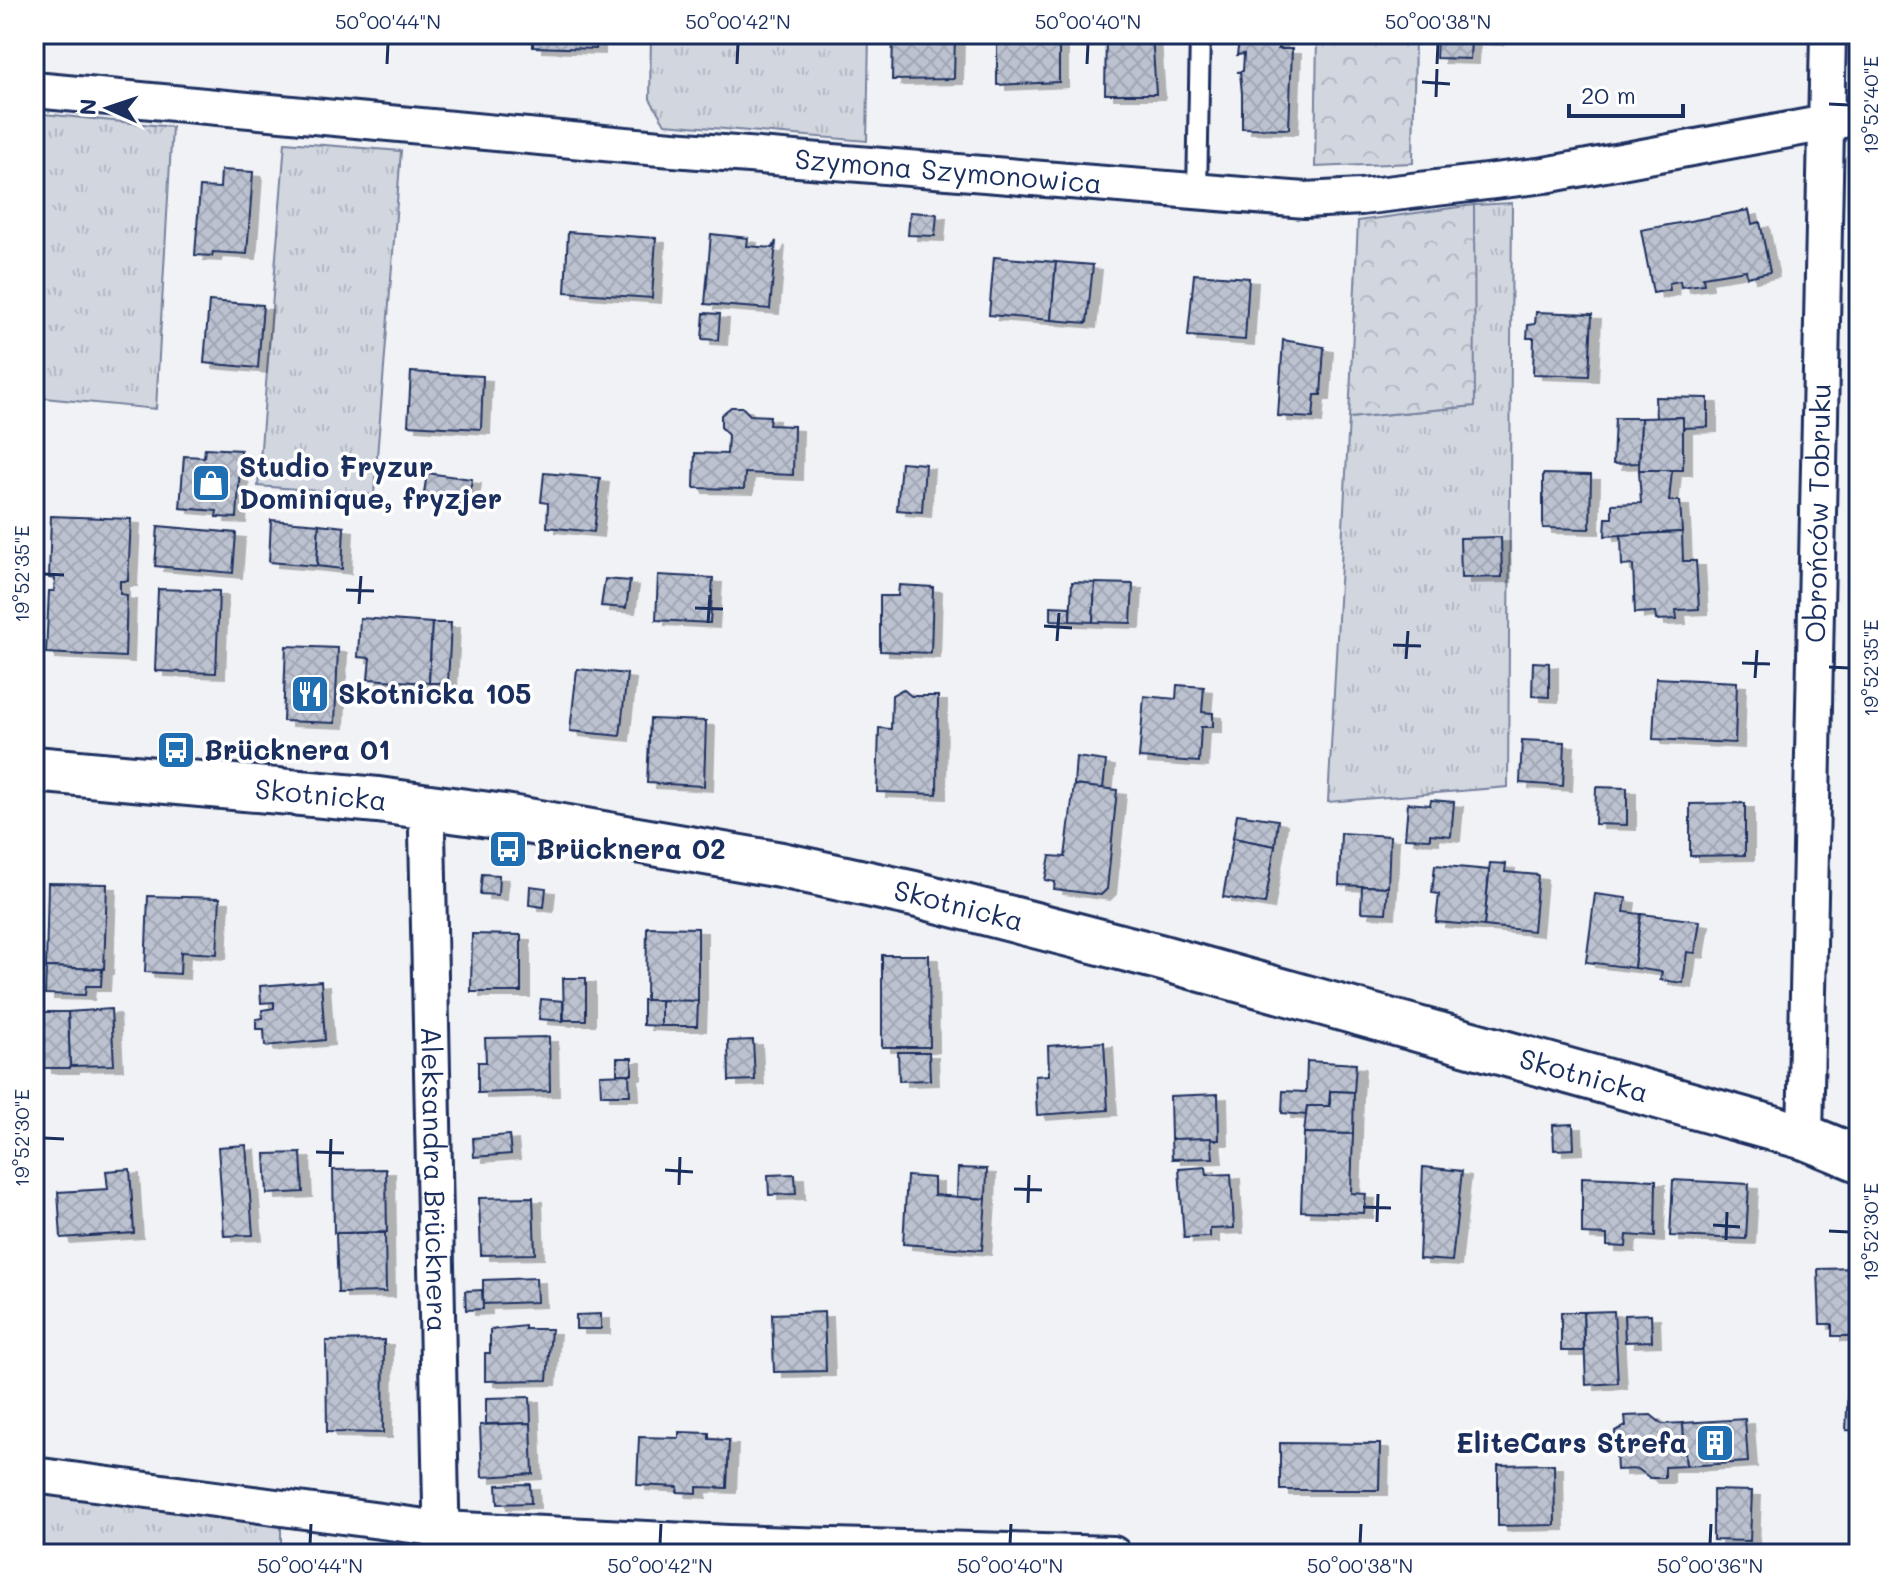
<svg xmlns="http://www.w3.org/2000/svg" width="1893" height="1588" viewBox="0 0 1893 1588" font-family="Mali,sans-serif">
	<defs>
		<pattern id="grass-tufts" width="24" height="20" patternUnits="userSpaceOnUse" patternTransform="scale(2)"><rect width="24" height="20" fill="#d2d6df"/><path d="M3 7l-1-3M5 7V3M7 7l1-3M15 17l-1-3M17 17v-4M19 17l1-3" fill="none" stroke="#b4b8c2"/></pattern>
		<pattern id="forest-crowns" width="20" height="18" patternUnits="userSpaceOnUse" patternTransform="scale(2)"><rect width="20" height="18" fill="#d2d6df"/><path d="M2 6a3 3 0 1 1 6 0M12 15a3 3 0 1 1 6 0" fill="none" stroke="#b4b8c2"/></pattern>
		<pattern id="building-cross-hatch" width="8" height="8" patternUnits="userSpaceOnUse" patternTransform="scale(2)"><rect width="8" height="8" fill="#bcc2d0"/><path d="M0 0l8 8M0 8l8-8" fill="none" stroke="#a1a7b5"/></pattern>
		<filter id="shadow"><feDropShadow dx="9" dy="5" stdDeviation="0" flood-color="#0004"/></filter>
	</defs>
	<rect width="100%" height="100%" fill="#f1f2f5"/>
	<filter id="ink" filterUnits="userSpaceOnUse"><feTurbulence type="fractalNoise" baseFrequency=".0125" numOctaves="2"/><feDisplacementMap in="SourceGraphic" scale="16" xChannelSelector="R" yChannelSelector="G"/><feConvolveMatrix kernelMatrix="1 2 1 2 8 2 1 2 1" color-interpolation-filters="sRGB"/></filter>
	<g filter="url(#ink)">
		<!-- grass -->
		<g fill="url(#grass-tufts)" stroke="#76829e" stroke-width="2">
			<path d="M651 34H869L867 141 665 124 650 99Z"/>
			<path d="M34 113 172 127 156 409 34 397Z"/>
			<path d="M285 142 401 151 374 495 258 486Z"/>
			<path d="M1512 203 1508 787 1328 802 1349 418 1474 406V205Z"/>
			<path d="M34 1490 281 1524V1554H34Z"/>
		</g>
		<!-- forest -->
		<g fill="url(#forest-crowns)" stroke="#76829e" stroke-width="2">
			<path d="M1317 34H1415L1413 163 1315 167Z"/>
			<path d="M1474 205 1475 406 1349 418 1358 221Z"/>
		</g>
		<!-- building -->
		<g fill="url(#building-cross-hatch)" stroke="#1b2f5e" stroke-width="2" filter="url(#shadow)">
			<path d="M533 34H596V49L533 47Z"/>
			<path d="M893 34H955L954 79 892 80Z"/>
			<path d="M997 34H1059V82L997 85Z"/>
			<path d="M1106 34H1152L1156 94H1105Z"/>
			<path d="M1240 34H1279L1278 49H1292L1289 129 1242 128V94L1240 72H1237L1243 71 1244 54 1237 55Z"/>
			<path d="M1437 34H1495L1494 40 1471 39 1470 59 1436 58Z"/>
			<path d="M221 170 253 172 247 254 213 252 212 256 195 255 200 187 220 188Z"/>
			<path d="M1749 210 1752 224 1760 222 1770 272 1747 277 1746 270 1703 277 1704 284 1681 287 1680 281 1669 283 1670 290 1653 293 1641 230Z"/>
			<path d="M910 212 937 214 935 236 908 235Z"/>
			<path d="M568 232 656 238 652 298 565 292Z"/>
			<path d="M711 234 748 238 747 246 773 248 776 241 770 309 705 304Z"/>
			<path d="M994 257 1056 262 1051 320 989 315Z"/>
			<path d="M1056 262 1093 265 1087 323 1051 320Z"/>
			<path d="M1194 274 1249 278 1245 340 1188 336Z"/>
			<path d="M209 301 263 305 258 368 204 363Z"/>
			<path d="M1536 312 1592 314 1589 376 1533 374 1534 338H1527L1528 325 1535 324Z"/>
			<path d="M704 313 720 314 718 340 702 339Z"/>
			<path d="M1283 340 1324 347 1321 395H1315L1313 418 1278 416Z"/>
			<path d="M411 372 483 376 481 429 408 425Z"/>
			<path d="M1655 397 1708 398V427L1683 428V417L1656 418Z"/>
			<path d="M731 407H742L750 415 770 416 769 425 794 426 793 475 745 473 744 489 694 488 695 453 727 454 728 435 721 427V415Z"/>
			<path d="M1683 417V470H1639L1641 418Z"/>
			<path d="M1615 418H1641L1639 463 1613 464Z"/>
			<path d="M205 448 241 450 237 518 216 517 217 511 180 508 184 456 204 457Z"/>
			<path d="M901 462 925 464 922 512 897 510Z"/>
			<path d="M1639 470H1672L1669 501H1680L1682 532 1605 536 1606 518H1612V504L1641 503Z"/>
			<path d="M427 473 472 479 468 506 423 500Z"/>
			<path d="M544 473 600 478 594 532 547 527 548 503 541 502Z"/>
			<path d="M1543 474 1591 475 1590 529 1543 528Z"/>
			<path d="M51 516 131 519 128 581H120V594L127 595 125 657 46 653 49 591H54L55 579 49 578Z"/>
			<path d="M271 520 319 524 317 566 269 562Z"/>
			<path d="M319 524 344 527 342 569 317 566Z"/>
			<path d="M158 526 236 533 233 573 155 566Z"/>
			<path d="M1682 532 1683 561H1696L1699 609 1676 610 1677 619 1656 620 1655 612 1635 613 1633 565 1622 566 1621 535Z"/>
			<path d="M1501 537 1502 577 1461 578 1460 538Z"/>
			<path d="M658 575 713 578 710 623 656 620Z"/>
			<path d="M605 579 630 581 626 608 601 606Z"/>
			<path d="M1072 582 1095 583 1093 622 1070 621Z"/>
			<path d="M1095 583 1133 584 1131 623 1093 622Z"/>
			<path d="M899 585 933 587 931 653 880 651V596H898Z"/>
			<path d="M158 589 219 591 216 673 155 671Z"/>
			<path d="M1051 606 1070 607V621L1051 620Z"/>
			<path d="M360 618 432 623 429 683 368 679 370 658 358 657Z"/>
			<path d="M432 623H451L448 683H429Z"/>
			<path d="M286 646 338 648 335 723 283 721Z"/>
			<path d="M1533 662 1549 663V697L1532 696Z"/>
			<path d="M577 669 627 674 620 736 570 731Z"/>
			<path d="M1656 678 1737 682 1735 743 1653 739Z"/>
			<path d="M1177 685 1204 687 1202 712 1213 713V727H1201L1199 762 1139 758 1144 696 1176 699Z"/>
			<path d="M903 689 911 696H938L937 794 877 792 879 728 891 729 892 695Z"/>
			<path d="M650 719 706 721 704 786 647 783Z"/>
			<path d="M1522 740 1565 742 1563 786 1520 783Z"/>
			<path d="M1076 757 1106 761 1103 789 1074 785Z"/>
			<path d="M1074 785 1117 790 1107 889 1101 895 1054 889 1055 882 1045 880 1050 856 1065 857Z"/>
			<path d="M1596 787 1627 788V825L1595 824Z"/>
			<path d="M1431 800 1454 802 1451 836 1430 834V839L1405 838 1408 803 1430 805Z"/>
			<path d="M1745 803V855L1690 856V804Z"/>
			<path d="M1237 814 1278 820 1275 846 1233 838Z"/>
			<path d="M1341 833 1390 836 1388 887 1339 885Z"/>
			<path d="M1233 838 1275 846 1265 904 1223 897Z"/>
			<path d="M1490 863 1506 864 1505 872 1538 875 1533 931 1484 926Z"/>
			<path d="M1435 865 1489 870 1484 926 1436 922 1439 894 1432 893Z"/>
			<path d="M482 874 499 875 498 895 480 894Z"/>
			<path d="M48 883 107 884 104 969 46 967Z"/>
			<path d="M530 886 546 888 544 907 529 905Z"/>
			<path d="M1362 886 1388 887 1386 913 1361 912Z"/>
			<path d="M1595 894 1626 898 1624 912 1641 914 1634 968 1586 962Z"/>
			<path d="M148 896 220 898 217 954 181 952 180 974 145 972Z"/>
			<path d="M1641 914 1700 921 1695 953 1687 952 1683 983 1660 980 1662 972 1634 968Z"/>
			<path d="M647 927 698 928V1001L646 1000Z"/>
			<path d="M472 934 521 935V992H471Z"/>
			<path d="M882 955H929L930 1047H882Z"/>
			<path d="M46 967 102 969 101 986H86L85 995 45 994Z"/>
			<path d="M563 978H586V1020H564Z"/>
			<path d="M321 981 325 1040 265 1046 264 1029H256V1019L263 1018 262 1010 274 1008V1002L261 1003 260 986Z"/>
			<path d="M541 999 563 1001V1021L539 1019Z"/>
			<path d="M643 1000H661V1026L643 1025Z"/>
			<path d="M661 1000 698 1001 697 1026H661Z"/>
			<path d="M111 1009 114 1065 70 1066 68 1012Z"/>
			<path d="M41 1012H68L70 1068H43Z"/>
			<path d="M549 1037 550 1091 478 1093V1062H486L485 1038Z"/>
			<path d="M753 1040 755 1080 729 1081 728 1041Z"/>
			<path d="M1104 1042 1108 1110 1037 1115 1035 1076 1049 1075 1048 1046Z"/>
			<path d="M898 1052H929L930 1080 899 1081Z"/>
			<rect x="617" y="1058" width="15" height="16"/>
			<path d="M1307 1061 1356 1064 1354 1092 1330 1091 1329 1106H1307L1306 1115 1282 1113 1283 1091 1306 1092Z"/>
			<path d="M629 1074 630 1095H601L600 1075Z"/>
			<path d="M1330 1091 1354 1092 1353 1134 1304 1133 1307 1106H1330Z"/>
			<path d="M1218 1094 1219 1140 1171 1139 1170 1096Z"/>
			<path d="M1573 1124 1574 1149 1554 1150 1553 1125Z"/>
			<path d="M1304 1133 1353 1134 1351 1193 1366 1194 1364 1213 1301 1211Z"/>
			<path d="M509 1135 511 1154 474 1157 473 1138Z"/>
			<path d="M1211 1138 1213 1158 1172 1159 1171 1139Z"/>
			<path d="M246 1145 253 1235 224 1236 218 1147Z"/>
			<path d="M301 1153 303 1192 267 1194 265 1154Z"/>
			<path d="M1206 1167 1207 1175 1231 1174 1234 1228 1210 1229V1237L1184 1238 1179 1169Z"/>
			<path d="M1423 1167 1462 1171 1452 1261 1419 1259Z"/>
			<path d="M958 1168 987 1169 986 1199 957 1197Z"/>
			<path d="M130 1169 134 1233 61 1238 58 1192 108 1189 106 1171Z"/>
			<path d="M386 1169 387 1232 334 1233 333 1170Z"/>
			<path d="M795 1174 796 1194 769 1195 768 1175Z"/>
			<path d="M907 1176 934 1178V1195L986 1199 982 1250 903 1244Z"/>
			<path d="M1582 1177 1656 1180 1655 1237 1627 1235 1626 1247 1607 1246V1235L1582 1234Z"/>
			<path d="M1673 1180 1749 1184 1746 1239 1670 1236Z"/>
			<path d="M533 1197 535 1254 481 1255 479 1198Z"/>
			<path d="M336 1233H385L386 1292 338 1293Z"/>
			<path d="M1859 1268V1345H1853L1852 1336H1832V1324H1820L1818 1269Z"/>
			<path d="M536 1278 537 1302 483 1304V1280Z"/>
			<path d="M482 1290 483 1309 466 1310 465 1291Z"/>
			<path d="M1614 1311 1618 1383 1586 1385 1583 1312Z"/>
			<path d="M824 1312 826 1371 774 1372 772 1314Z"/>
			<path d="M1561 1312H1583L1584 1351H1561Z"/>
			<path d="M601 1314V1329H576V1315Z"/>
			<path d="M1651 1314 1652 1341 1625 1342 1624 1315Z"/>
			<path d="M525 1326V1329H551L547 1380 485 1381V1353H490V1330Z"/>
			<path d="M384 1340 383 1433 327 1432 326 1341Z"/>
			<path d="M1849 1372H1859V1431L1846 1430Z"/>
			<path d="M530 1397 531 1423 486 1424V1398Z"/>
			<path d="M1651 1415 1662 1424 1683 1423 1686 1466 1665 1467V1478H1650L1638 1469 1617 1470 1615 1431 1626 1426 1625 1416Z"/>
			<path d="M1745 1419 1748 1462 1686 1466 1683 1423Z"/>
			<path d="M531 1423 533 1474 482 1477 480 1425Z"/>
			<path d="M679 1432 709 1433V1439L729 1440 727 1488 697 1487V1493L677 1492 678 1487 637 1485 639 1437 679 1438Z"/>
			<path d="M1280 1443 1380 1444 1379 1490H1280Z"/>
			<path d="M1554 1464 1555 1525 1498 1526V1465Z"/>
			<path d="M530 1484 531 1503 498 1504 497 1485Z"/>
			<path d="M1713 1490 1752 1491 1750 1541 1713 1540Z"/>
		</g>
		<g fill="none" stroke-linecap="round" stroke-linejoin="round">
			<!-- lane casing -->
			<g stroke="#1b2f5e" stroke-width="24">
				<path id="lane" d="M1197 193 1200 34"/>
			</g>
			<!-- street casing -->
			<g stroke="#1b2f5e" stroke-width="40">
				<g id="street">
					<path id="s1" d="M34 90 636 146 1305 200 1361 197 1545 175 1859 117"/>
					<path id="s2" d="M431 806 427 831 442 1554"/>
					<path id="s3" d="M1805 1137 1828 34"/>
					<path d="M34 1475 441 1529 729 1543 1113 1554"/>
				</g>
			</g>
			<!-- secondary casing -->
			<g stroke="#1b2f5e" stroke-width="50">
				<g id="secondary">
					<path id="s4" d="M34 769 378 800 504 817 781 865 914 894 1159 957 1805 1137 1859 1159"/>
				</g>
			</g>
			<!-- lane -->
			<use href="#lane" stroke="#fff" stroke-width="18"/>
			<!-- street -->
			<use href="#street" stroke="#fff" stroke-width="34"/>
			<!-- secondary -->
			<use href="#secondary" stroke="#fff" stroke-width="44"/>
		</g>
	</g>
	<!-- ticks -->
	<path fill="none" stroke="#1b2f5e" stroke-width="3" d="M387 64 388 44M737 64 738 44M1087 64 1088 44M1437 64 1438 44M1422 82 1450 84M1436 97 1437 69M1829 104 1849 105M44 574 64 575M346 590 374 591M359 604 361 576M695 608 723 609M708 623 710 595M1044 626 1072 628M1057 641 1059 613M1393 645 1421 646M1406 659 1408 631M1742 663 1770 664M1829 667 1849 668M1755 678 1757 650M44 1138 64 1139M316 1152 344 1153M330 1167 331 1139M665 1170 693 1172M679 1185 680 1157M1014 1189 1042 1190M1028 1203 1029 1175M1363 1207 1391 1208M1377 1222 1378 1194M1713 1225 1740 1227M1829 1231 1849 1232M1726 1240 1727 1212M310 1544 311 1524M660 1544 661 1524M1010 1544 1011 1524M1360 1544 1361 1524M1710 1544 1711 1524"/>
	<!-- icons -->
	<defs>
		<g id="shop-square" transform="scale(2)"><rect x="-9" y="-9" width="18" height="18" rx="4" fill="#1f6fb2" stroke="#fff"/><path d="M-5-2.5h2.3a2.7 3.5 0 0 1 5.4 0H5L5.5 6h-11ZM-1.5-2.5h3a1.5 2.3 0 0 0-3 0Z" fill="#fff"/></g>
		<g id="restaurant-square" transform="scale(2)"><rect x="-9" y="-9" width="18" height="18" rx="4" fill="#1f6fb2" stroke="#fff"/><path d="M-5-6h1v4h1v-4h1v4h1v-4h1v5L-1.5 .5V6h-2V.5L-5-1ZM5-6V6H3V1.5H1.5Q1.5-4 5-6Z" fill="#fff"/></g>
		<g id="bus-square" transform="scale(2)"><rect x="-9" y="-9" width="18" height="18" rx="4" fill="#1f6fb2" stroke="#fff"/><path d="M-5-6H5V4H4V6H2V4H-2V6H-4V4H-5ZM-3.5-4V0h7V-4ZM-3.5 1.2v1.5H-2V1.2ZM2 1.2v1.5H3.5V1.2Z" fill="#fff"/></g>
		<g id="building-square" transform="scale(2)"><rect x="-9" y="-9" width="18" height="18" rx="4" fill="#1f6fb2" stroke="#fff"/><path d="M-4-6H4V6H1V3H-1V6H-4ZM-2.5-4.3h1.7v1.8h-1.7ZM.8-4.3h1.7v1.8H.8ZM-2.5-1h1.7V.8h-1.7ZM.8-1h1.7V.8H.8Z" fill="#fff"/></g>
	</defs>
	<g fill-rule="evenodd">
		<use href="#shop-square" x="211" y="483"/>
		<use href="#restaurant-square" x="310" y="694"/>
		<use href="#bus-square" x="176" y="750"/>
		<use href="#bus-square" x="508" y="849"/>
		<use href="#building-square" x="1715" y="1443"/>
	</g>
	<g text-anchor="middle" stroke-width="7" stroke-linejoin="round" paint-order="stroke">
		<!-- street labels -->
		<g font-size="28" fill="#1b2f5e" stroke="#fff">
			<text dy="10" stroke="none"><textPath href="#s1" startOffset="918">Szymona Szymonowica</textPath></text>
			<text dy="10" stroke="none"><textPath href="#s3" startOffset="624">Obrońców Tobruku</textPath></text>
			<text dy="10" stroke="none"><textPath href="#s4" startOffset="288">Skotnicka</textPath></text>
			<text dy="10" stroke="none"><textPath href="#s4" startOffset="936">Skotnicka</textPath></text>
			<text dy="10" stroke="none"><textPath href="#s4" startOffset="1584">Skotnicka</textPath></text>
			<text dy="10" stroke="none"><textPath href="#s2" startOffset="374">Aleksandra Brücknera</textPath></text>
		</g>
		<!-- poi labels -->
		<g font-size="28" font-weight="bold" fill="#1b2f5e" stroke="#fff" text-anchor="start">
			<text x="239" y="477">Studio Fryzur<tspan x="239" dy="32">Dominique, fryzjer</tspan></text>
			<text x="338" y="704">Skotnicka 105</text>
			<text x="204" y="760">Brücknera 01</text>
			<text x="536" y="859">Brücknera 02</text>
			<text x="1687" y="1453" text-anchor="end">EliteCars Strefa</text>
		</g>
	</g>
	<!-- margin -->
	<rect width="1893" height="1588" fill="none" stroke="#fff" stroke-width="88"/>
	<!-- north arrow -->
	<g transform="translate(108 108) rotate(273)" stroke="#ffffff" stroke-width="6" paint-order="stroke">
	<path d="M0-6L14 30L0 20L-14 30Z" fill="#1b2f5e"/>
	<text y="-12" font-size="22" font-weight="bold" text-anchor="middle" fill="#1b2f5e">N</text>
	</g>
	<!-- scale -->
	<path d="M1569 104v12h114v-12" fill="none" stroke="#1b2f5e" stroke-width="4"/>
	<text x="1581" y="104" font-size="24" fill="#1b2f5e" stroke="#ffffff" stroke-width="6" paint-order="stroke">20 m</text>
	<rect x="44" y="44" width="1805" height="1500" fill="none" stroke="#1b2f5e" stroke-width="3"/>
	<g font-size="20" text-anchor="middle" fill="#1b2f5e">
		<text x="388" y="29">50°00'44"N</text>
		<text x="738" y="29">50°00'42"N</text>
		<text x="1088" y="29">50°00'40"N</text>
		<text x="1438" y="29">50°00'38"N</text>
		<text transform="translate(1871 105) rotate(-90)" y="7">19°52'40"E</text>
		<text transform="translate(22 574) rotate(-90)" y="7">19°52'35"E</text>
		<text transform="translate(1871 668) rotate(-90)" y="7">19°52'35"E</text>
		<text transform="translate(22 1138) rotate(-90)" y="7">19°52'30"E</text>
		<text transform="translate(1871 1232) rotate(-90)" y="7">19°52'30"E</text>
		<text x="310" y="1573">50°00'44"N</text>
		<text x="660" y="1573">50°00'42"N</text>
		<text x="1010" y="1573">50°00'40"N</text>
		<text x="1360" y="1573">50°00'38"N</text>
		<text x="1710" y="1573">50°00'36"N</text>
	</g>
</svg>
